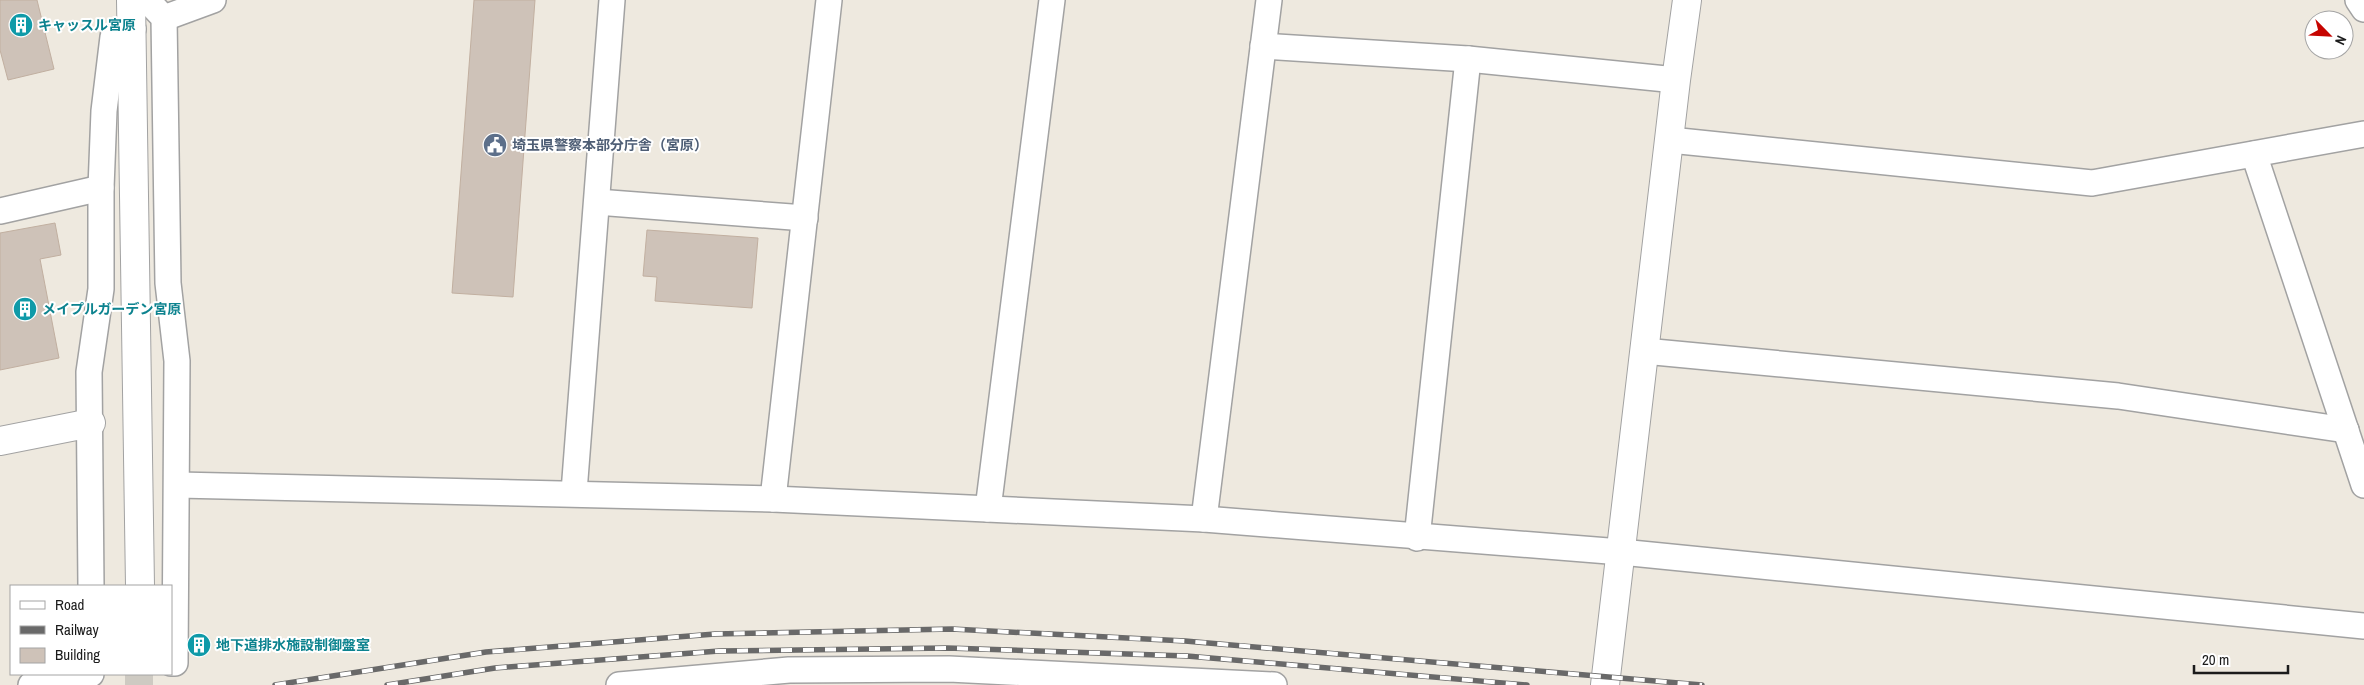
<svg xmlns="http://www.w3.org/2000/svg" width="2364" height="685" viewBox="0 0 2364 685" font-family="'Archivo Narrow','Noto Sans JP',sans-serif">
	<rect width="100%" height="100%" fill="#eee9df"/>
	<!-- building -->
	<g fill="#cec2b8" stroke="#c1afa0">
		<path d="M0 0H37L54 69 8 80 0 50Z"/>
		<path d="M474 0H535L513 297 452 293Z"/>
		<path d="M55 223 61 255 40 259 59 358 0 370V233Z"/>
		<path d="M647 230 758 238 752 308 655 301 657 277 643 276Z"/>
		<path d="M205 635 206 654 193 655 192 636Z"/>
	</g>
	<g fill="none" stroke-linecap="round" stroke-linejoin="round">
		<!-- tertiary-tunnel -->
		<path stroke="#cecac2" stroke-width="28" stroke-dasharray="28 14" stroke-linecap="butt" d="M139 685V674"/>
		<!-- minor casing -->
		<g stroke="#a2a2a2" stroke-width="28">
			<g id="minor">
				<path d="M147 0 164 18 168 283 177 361 175 663H171"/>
				<path d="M2358 0 2364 9"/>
				<path d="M164 18 213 0"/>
				<path d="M1263 46 1468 59 1676 80"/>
				<path d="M1670 140 2092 183 2364 134"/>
				<path d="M2254 154 2364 485"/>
				<path d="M597 202 805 218"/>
				<path d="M0 211 101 188"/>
				<path d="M1644 351 2118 396 2346 430"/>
				<path d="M178 485 773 499 1204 519 1621 552 2364 626"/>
				<path d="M574 492 612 0"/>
				<path d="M773 499 829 0"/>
				<path d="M988 509 1052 0"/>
				<path d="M1204 519 1269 0"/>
				<path d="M1417 538 1468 59"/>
				<path d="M91 586 89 372 101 289V188L104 111 113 37 133 29"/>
				<path d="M31 685 91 674"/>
				<path d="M619 685 789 670 949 669 1274 685"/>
			</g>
		</g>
		<!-- tertiary casing -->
		<g stroke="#a2a2a2" stroke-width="30">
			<g id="tertiary">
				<path d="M131 0 140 586"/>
				<path d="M0 441 91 423"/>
				<path d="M1605 685 1676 80 1687 0"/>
			</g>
		</g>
		<!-- minor -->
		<use href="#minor" stroke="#fff" stroke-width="25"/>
		<!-- tertiary -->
		<use href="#tertiary" stroke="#fff" stroke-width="28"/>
		<!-- rail casing -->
		<g stroke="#696969" stroke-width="5.5">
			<g id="rail">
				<path d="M275 685 486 652 715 634 952 629 1185 641 1702 685"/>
				<path d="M387 685 495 668 719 651 947 648 1187 656 1527 685"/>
			</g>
		</g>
		<!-- rail -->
		<use href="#rail" stroke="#fff" stroke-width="4" stroke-dasharray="11" stroke-linecap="butt"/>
	</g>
	<!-- icons -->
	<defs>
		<g id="building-disc" transform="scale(1.25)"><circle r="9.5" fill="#0f9aa8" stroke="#fff"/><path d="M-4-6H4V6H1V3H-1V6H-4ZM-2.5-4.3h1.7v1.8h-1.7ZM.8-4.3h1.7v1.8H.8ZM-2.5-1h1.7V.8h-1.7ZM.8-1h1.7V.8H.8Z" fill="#fff"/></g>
		<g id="civic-disc" transform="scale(1.25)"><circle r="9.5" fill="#5c6f8a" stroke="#fff"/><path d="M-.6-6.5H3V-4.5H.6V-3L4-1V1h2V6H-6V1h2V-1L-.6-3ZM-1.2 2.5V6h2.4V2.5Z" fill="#fff"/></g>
	</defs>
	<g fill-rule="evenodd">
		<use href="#building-disc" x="21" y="25"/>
		<use href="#civic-disc" x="495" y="145"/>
		<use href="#building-disc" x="25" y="309"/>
		<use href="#building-disc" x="199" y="645"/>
	</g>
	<g text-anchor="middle" stroke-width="4" stroke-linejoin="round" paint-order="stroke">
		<!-- culture labels -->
		<g font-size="14" font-weight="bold" fill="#0d838f" stroke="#fff" text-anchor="start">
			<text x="38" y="30">キャッスル宮原</text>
			<text x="42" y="314">メイプルガーデン宮原</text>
			<text x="216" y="650">地下道排水施設制御盤室</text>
		</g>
		<!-- service labels -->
		<g font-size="14" font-weight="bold" fill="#4e5e75" stroke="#fff" text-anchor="start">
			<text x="512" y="150">埼玉県警察本部分庁舎（宮原）</text>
		</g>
	</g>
	<!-- legend -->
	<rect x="10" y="585" width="162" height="90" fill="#ffffff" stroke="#a4a4a4"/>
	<rect x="20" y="601" width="25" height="8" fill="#ffffff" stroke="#a4a4a4"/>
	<text x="55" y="610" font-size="15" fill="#1b1b1b">Road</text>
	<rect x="20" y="626" width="25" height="8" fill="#696969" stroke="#a4a4a4"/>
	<text x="55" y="635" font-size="15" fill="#1b1b1b">Railway</text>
	<rect x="20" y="648" width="25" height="15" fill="#cec2b8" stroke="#a4a4a4"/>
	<text x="55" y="660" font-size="15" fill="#1b1b1b">Building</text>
	<!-- north arrow -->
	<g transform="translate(2329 35) rotate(114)"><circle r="24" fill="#ffffff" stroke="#a4a4a4"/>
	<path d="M0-4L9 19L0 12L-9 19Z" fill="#c60400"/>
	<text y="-8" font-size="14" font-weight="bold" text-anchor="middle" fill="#1b1b1b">N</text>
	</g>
	<!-- scale -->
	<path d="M2194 665v8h94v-8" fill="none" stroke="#1b1b1b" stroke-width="2.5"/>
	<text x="2202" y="665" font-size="15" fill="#1b1b1b" stroke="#ffffff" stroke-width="4" paint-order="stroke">20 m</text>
</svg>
